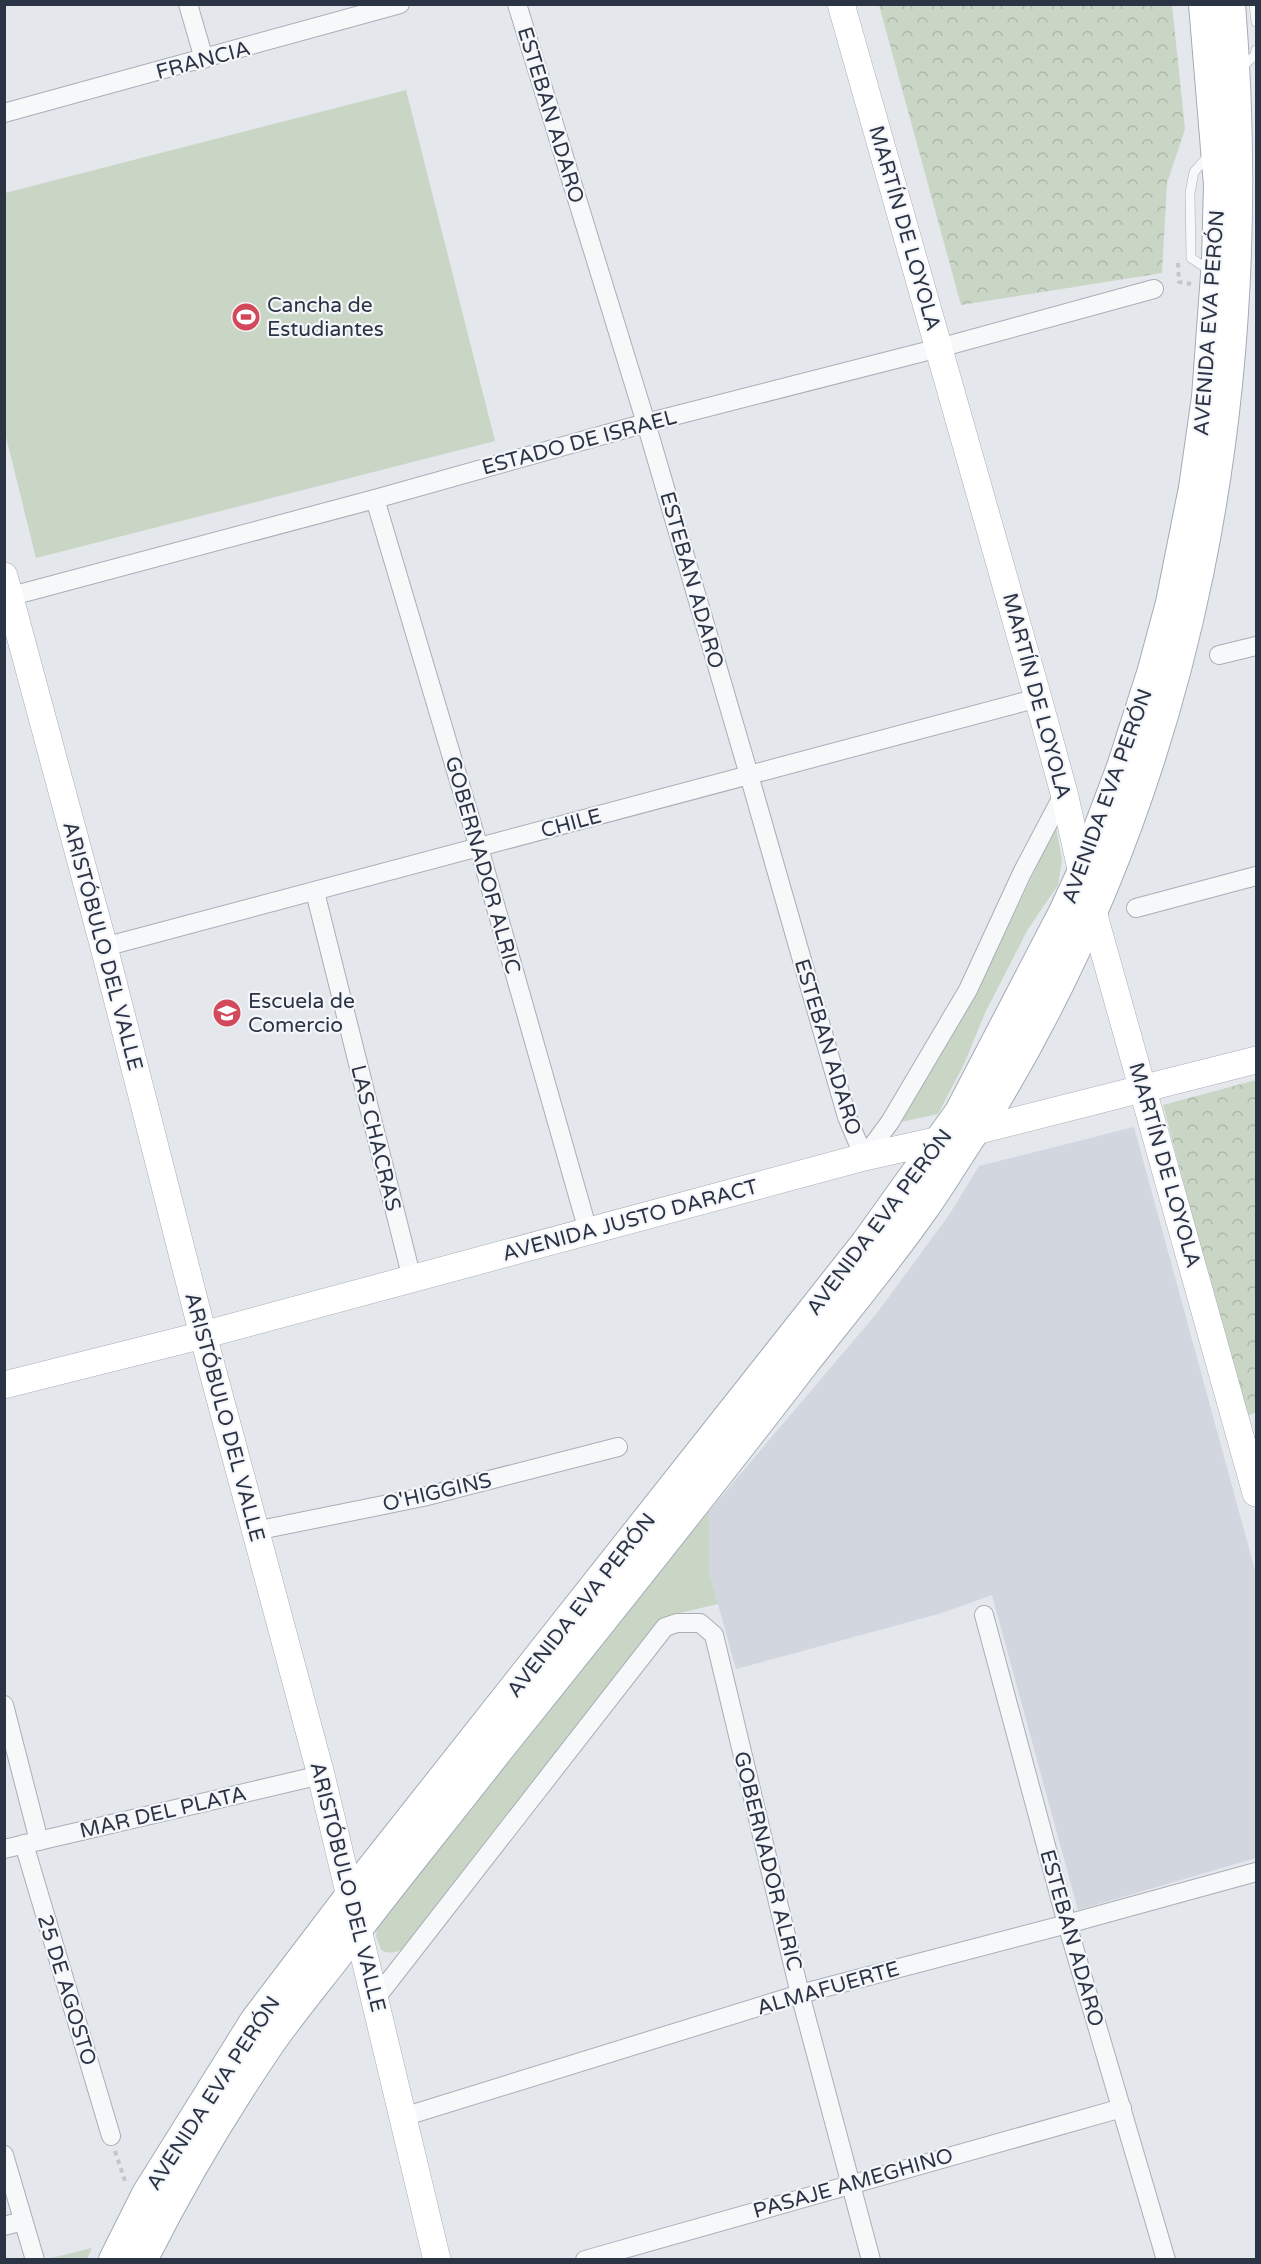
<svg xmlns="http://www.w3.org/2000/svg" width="1261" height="2264" viewBox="0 0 1261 2264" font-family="'Varela Round',sans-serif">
	<defs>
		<pattern id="park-crowns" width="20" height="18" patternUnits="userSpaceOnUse" patternTransform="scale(1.5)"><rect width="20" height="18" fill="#c9d6c5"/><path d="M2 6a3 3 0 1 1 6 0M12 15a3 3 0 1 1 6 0" fill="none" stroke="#adb8ab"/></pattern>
	</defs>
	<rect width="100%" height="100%" fill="#e4e7ec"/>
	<!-- built -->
	<path fill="#d2d6de" d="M1134 1127 1256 1574V1858L1078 1910 992 1595 942 1613 736 1669 709 1572V1511L877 1313 949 1215 979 1166Z"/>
	<!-- grass -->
	<g fill="#c9d6c5">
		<path d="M406 90 495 441 36 558 5 433V193Z"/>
		<path d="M1056 827 1062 860 1058 885 1028 929 985 1013 964 1064 938 1114 901 1122 968 1008Z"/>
		<path d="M709 1511V1572L718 1604 667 1616 407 1946C398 1952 391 1955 381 1950L376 1936 377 1927Z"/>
		<path d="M92 2248 87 2259H47Z"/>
	</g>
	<!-- park -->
	<g fill="url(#park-crowns)">
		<path d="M879 5H1172L1185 129 1167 183 1162 273 961 305Z"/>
		<path d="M1256 1080V1413L1245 1416 1163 1105Z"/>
	</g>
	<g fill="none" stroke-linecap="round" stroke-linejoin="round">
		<!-- lane casing -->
		<g stroke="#a9aeb7" stroke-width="10">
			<g id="lane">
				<path d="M1254 4 1256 22"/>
				<path d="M1239 70 1255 55 1256 50"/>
				<path d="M1209 155 1194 172 1190 193 1191 258 1211 271"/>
			</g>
		</g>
		<!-- street casing -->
		<g stroke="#a9aeb7" stroke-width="20">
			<g id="street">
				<path d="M188 4 204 59"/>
				<path d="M517 4 646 423 749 775 847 1117 864 1157 890 1122 968 990 1022 873 1064 793"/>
				<path d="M4 113 400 4"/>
				<path d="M375 499 479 848 588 1231"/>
				<path d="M4 598 375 499 646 423 939 348 1154 289"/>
				<path d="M1219 655 1256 646"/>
				<path d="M315 892 412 1279"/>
				<path d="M1136 908 1256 876"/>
				<path d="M104 947 1038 698"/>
				<path d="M255 1531 423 1497 618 1447"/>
				<path d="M984 1615 1067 1924 1166 2260"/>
				<path d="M4 1705 39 1841"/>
				<path d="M24 1844 111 2136"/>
				<path d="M4 1849 321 1775"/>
				<path d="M376 1998 665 1627 677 1623H700L714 1635 800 1994 871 2260"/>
				<path d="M403 2117 800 1994 1067 1924 1256 1872"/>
				<path d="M4 2155 35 2260"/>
				<path d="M4 2226 23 2221"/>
				<path d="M585 2260 1122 2108"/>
			</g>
		</g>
		<!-- secondary casing -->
		<g stroke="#a9aeb7" stroke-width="28">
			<g id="secondary">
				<path d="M841 4 1038 698 1064 793 1082 873 1256 1493"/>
				<path d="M4 576 104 947 203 1335 321 1775 437 2260"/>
				<path d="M4 1385 203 1335 864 1157 940 1140 1256 1060"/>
			</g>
		</g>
		<!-- primary casing -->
		<g stroke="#a3abb8" stroke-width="32">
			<g id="primary">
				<path d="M114 2260 147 2194 255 2021 350 1896 866 1243 960 1112 1063 914 1082 873 1122 767 1153 670 1171 603 1194 488 1207 397 1217 261 1219 185 1204 4"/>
				<path d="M142 2260C179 2186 221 2115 267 2047 289 2015 314 1985 338 1954 390 1885 445 1818 498 1750 601 1622 704 1493 804 1363 844 1312 886 1262 923 1209 941 1184 956 1158 973 1133 980 1122 988 1112 995 1101 1193 771 1261 387 1230 4"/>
			</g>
		</g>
		<!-- path -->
		<g stroke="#c2c5cb" stroke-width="4" stroke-dasharray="4.5 4.5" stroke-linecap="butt">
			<path d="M1178 263 1179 282 1191 284"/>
			<path d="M115 2151 126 2184"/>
		</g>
		<!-- lane -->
		<use href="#lane" stroke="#f7f8fa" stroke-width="9"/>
		<!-- street -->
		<use href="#street" stroke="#f7f8fa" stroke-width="18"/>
		<!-- secondary -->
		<use href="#secondary" stroke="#fff" stroke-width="27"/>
		<!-- primary -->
		<use href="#primary" stroke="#fff" stroke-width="30"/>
	</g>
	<!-- icons -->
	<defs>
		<g id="stadium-disc" transform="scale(1.5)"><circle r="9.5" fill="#d1495b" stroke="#f4f6f9"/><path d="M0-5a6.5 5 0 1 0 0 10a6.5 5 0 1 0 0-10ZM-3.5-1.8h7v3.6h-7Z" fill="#fff"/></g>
		<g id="school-disc" transform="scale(1.5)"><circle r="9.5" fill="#d1495b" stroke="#f4f6f9"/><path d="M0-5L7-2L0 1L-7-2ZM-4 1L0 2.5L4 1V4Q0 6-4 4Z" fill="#fff"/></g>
	</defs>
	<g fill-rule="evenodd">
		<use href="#stadium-disc" x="246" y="317"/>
		<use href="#school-disc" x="227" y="1013"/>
	</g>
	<g text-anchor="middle" stroke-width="4.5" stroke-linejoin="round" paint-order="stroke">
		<!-- street labels -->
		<g font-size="21" fill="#2b3445" stroke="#f4f6f9">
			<text transform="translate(203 60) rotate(-15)" y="7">FRANCIA</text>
			<text transform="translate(551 115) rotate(73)" y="7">ESTEBAN ADARO</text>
			<text transform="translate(905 228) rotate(74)" y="7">MARTÍN DE LOYOLA</text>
			<text transform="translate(1209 323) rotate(-86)" y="7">AVENIDA EVA PERÓN</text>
			<text transform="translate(579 442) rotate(-15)" y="7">ESTADO DE ISRAEL</text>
			<text transform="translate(692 580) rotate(74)" y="7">ESTEBAN ADARO</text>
			<text transform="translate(1037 696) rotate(75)" y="7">MARTÍN DE LOYOLA</text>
			<text transform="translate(1107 796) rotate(-70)" y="7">AVENIDA EVA PERÓN</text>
			<text transform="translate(571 823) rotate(-15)" y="7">CHILE</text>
			<text transform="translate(483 865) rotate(74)" y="7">GOBERNADOR ALRIC</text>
			<text transform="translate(103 946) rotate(75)" y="7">ARISTÓBULO DEL VALLE</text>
			<text transform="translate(828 1047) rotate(73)" y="7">ESTEBAN ADARO</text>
			<text transform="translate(376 1138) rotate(76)" y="7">LAS CHACRAS</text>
			<text transform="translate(1165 1165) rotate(74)" y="7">MARTÍN DE LOYOLA</text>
			<text transform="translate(630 1220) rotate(-15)" y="7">AVENIDA JUSTO DARACT</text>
			<text transform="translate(879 1222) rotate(-53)" y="7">AVENIDA EVA PERÓN</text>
			<text transform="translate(225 1417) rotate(75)" y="7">ARISTÓBULO DEL VALLE</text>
			<text transform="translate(437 1492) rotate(-13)" y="7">O'HIGGINS</text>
			<text transform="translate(581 1605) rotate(-52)" y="7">AVENIDA EVA PERÓN</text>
			<text transform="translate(163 1812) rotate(-13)" y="7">MAR DEL PLATA</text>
			<text transform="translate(768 1861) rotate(76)" y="7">GOBERNADOR ALRIC</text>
			<text transform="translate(348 1887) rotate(76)" y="7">ARISTÓBULO DEL VALLE</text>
			<text transform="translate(1072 1938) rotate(74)" y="7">ESTEBAN ADARO</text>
			<text transform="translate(828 1988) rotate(-16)" y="7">ALMAFUERTE</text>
			<text transform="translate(67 1990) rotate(73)" y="7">25 DE AGOSTO</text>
			<text transform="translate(213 2093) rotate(-57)" y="7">AVENIDA EVA PERÓN</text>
			<text transform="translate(853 2183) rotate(-16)" y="7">PASAJE AMEGHINO</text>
		</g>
		<!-- poi labels -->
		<g font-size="21" fill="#2b3445" stroke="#f4f6f9" text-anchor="start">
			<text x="267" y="312">Cancha de<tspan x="267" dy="24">Estudiantes</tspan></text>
			<text x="248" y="1008">Escuela de<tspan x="248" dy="24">Comercio</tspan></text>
		</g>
	</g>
	<!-- border -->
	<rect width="1261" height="2264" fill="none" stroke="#2b3445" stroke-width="12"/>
</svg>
